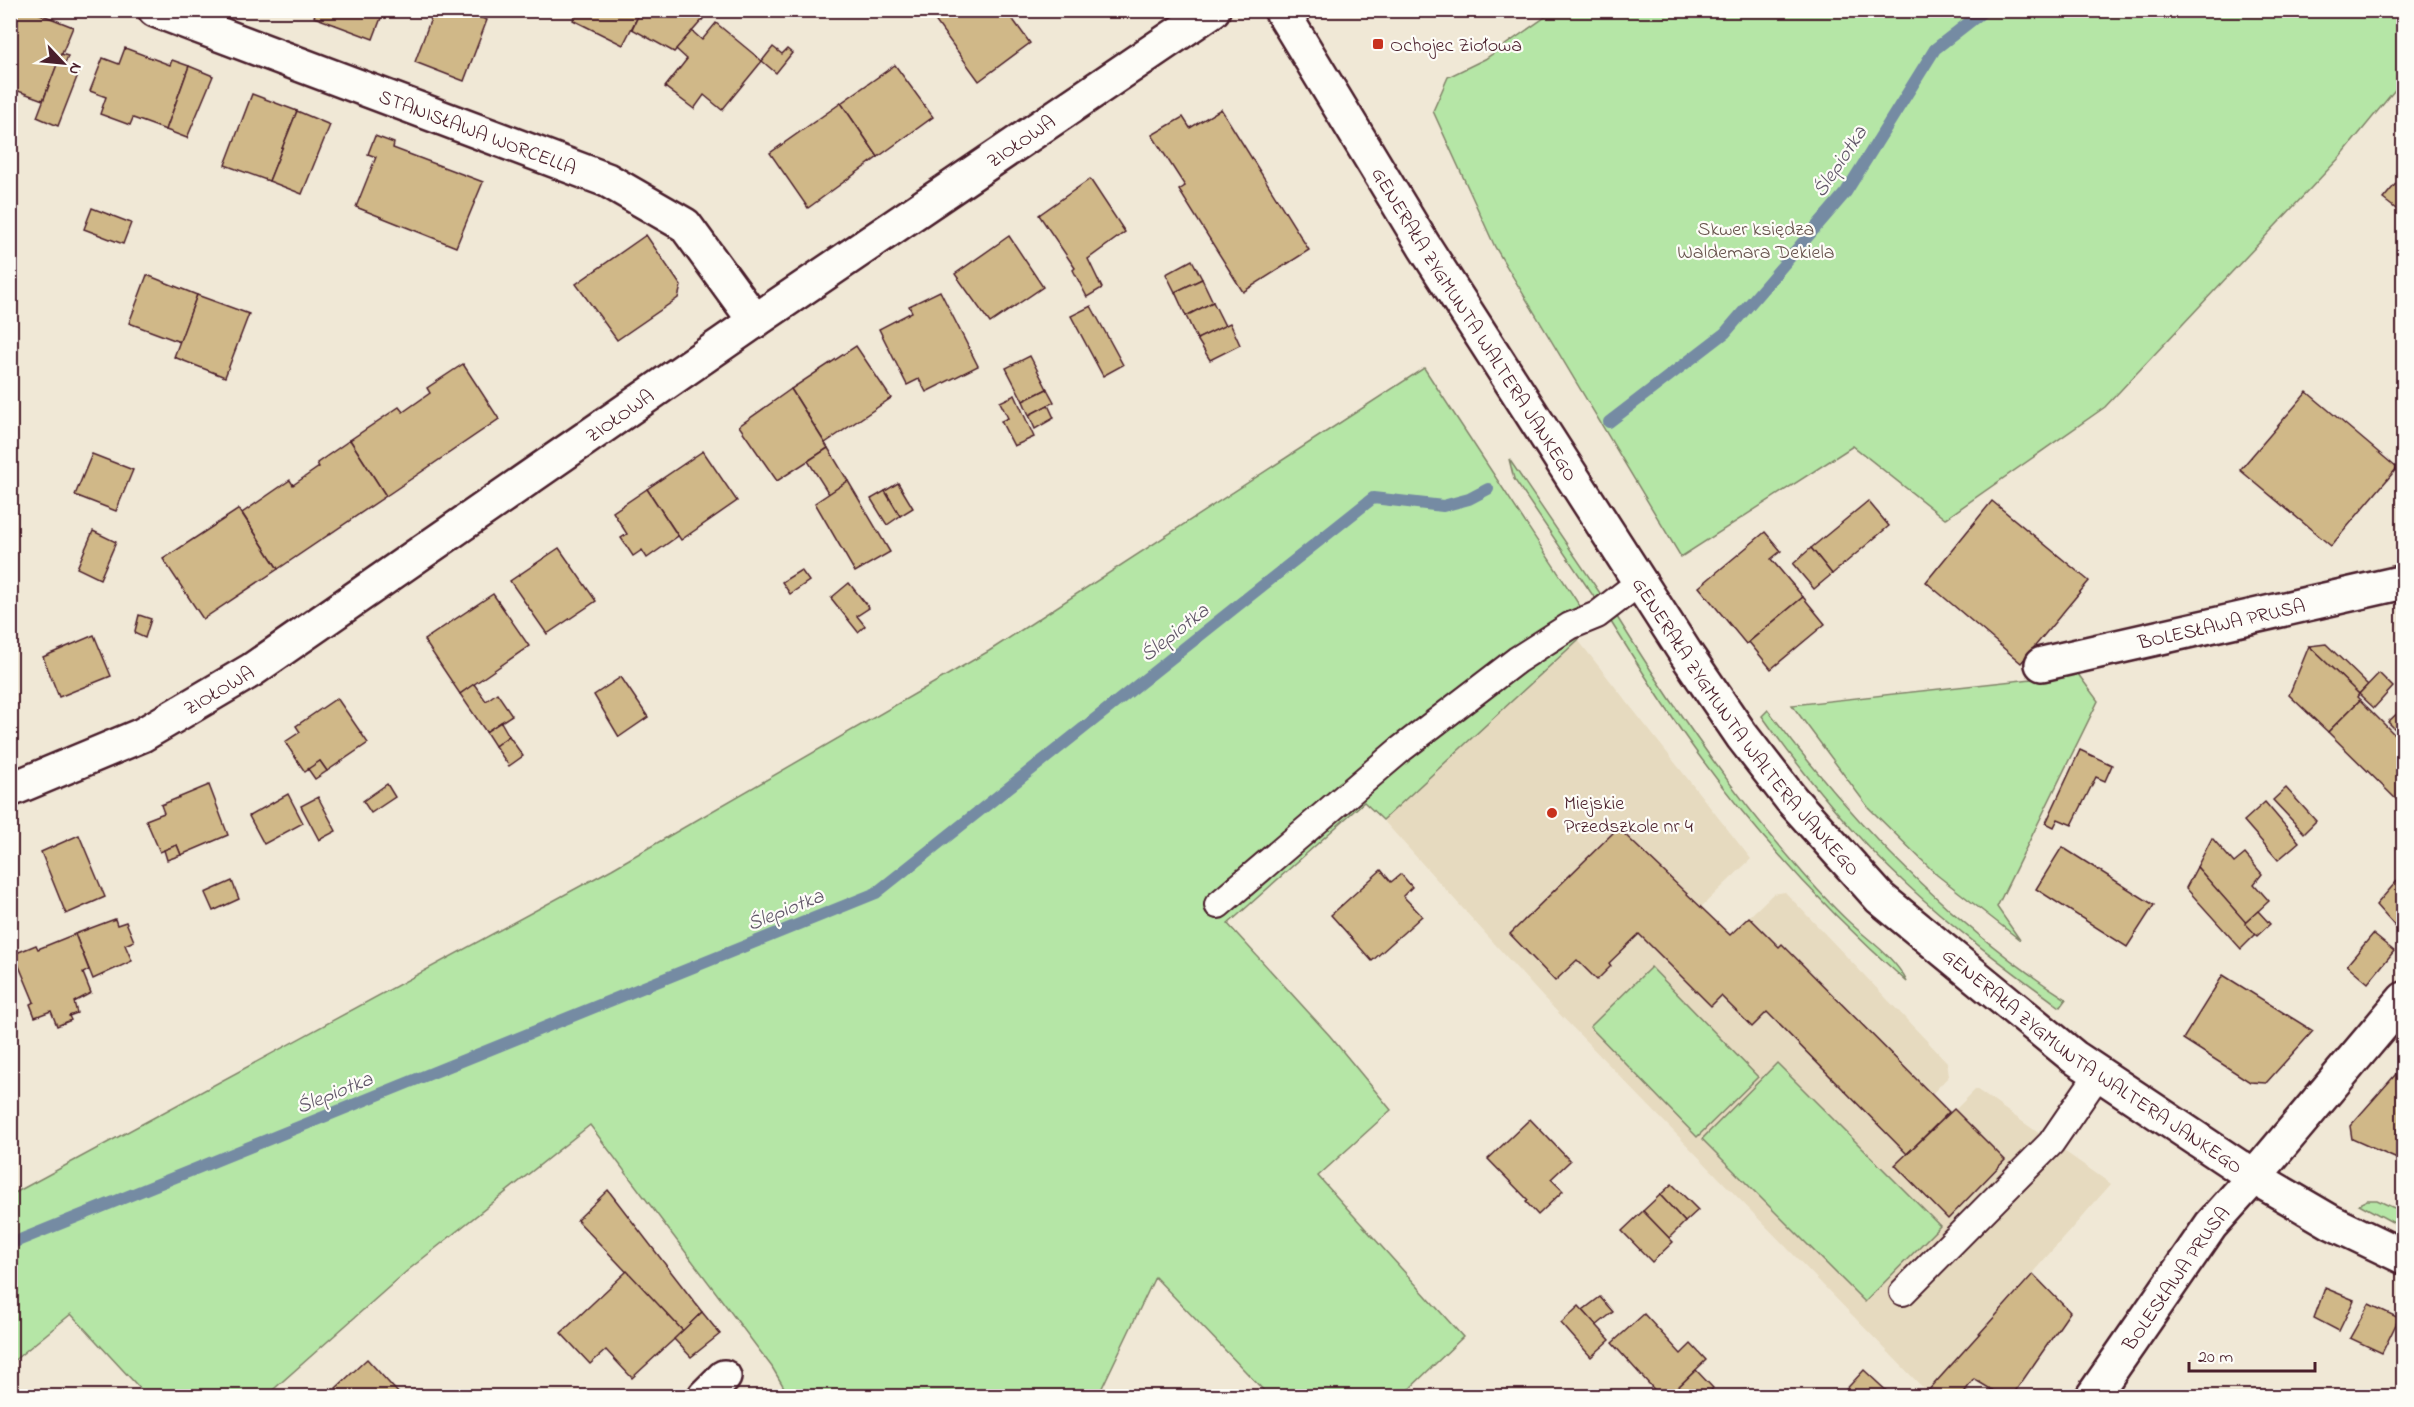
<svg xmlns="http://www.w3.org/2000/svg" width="2414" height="1407" viewBox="0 0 2414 1407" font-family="'Indie Flower',sans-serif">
	<rect width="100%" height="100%" fill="#f0e8d6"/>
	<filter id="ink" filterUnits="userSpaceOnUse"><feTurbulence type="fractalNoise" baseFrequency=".0167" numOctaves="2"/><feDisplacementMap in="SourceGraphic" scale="12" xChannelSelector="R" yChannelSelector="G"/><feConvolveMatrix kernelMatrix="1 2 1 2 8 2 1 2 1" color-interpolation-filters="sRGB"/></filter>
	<g filter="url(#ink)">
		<!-- built -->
		<path fill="#e6dabf" d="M1578 640 1751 859 1701 907 1730 935 1773 894 1785 892 1947 1062 1949 1076 1931 1095 1948 1112 1955 1110 1976 1089 2111 1184 1927 1392 1541 995 1383 820Z"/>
		<!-- green -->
		<g fill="#b5e6a6" stroke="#808268" stroke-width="1.5">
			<path d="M1554 11H2403V80L2340 157 2105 407 1945 519 1853 446 1681 557 1495 247 1433 111 1448 77 1485 59Z"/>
			<path d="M1424 368 1591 623 1578 640 1383 820 1364 802 1228 924 1330 1036 1391 1110 1318 1176 1463 1337 1402 1396H1269L1155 1277 1098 1396H789L772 1367 590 1125 407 1271 266 1396H147L71 1314 11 1363V1195L612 869 989 651Z"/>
			<path d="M1509 459 1602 596 1596 600 1514 479Z"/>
			<path d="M1617 617C1671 704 1728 787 1795 864 1812 884 1829 903 1848 921 1868 940 1895 957 1907 982 1824 909 1749 827 1685 736 1659 699 1635 660 1611 622Z"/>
			<path d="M2078 674 2098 701 1997 907 2020 940 1937 875 1868 807 1792 705Z"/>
			<path d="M1768 710C1851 820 1950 924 2066 999L2060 1007C2007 968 1953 928 1904 882 1851 833 1804 775 1762 716Z"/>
			<path d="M1651 967 1758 1077 1697 1137 1590 1027Z"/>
			<path d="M1777 1063 1940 1226 1865 1302 1702 1139Z"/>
			<path d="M2367 1200H2377L2403 1212V1228L2359 1204Z"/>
		</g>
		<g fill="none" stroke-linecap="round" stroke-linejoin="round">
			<!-- stream -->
			<g stroke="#758ba3" stroke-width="12">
				<path d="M1609 422 1725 333 1846 192 1935 49 1985 10"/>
				<path d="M10 1244 876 893 1373 498 1443 506 1469 499 1488 489"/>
			</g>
		</g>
		<!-- building -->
		<g fill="#d0b888" stroke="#4a1f2b" stroke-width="1.5">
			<path d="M10 10H16L10 26Z"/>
			<path d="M16 10H30L73 27 43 100 10 88V26Z"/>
			<path d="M316 10H384L373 39 314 17Z"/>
			<path d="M434 10H461L487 20 464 81 415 62Z"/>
			<path d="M576 10H641L623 45 573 20Z"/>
			<path d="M641 10H681L703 19 674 52 632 29Z"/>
			<path d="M946 10H1006L1030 43 979 81 934 19Z"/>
			<path d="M716 23 762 61 722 110 704 95 694 109 665 87 687 59 676 49 692 31 702 40Z"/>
			<path d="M773 47 782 54 787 49 792 53 776 73 762 61Z"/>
			<path d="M125 48 170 65 172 60 189 66 166 130 133 118 130 125 100 114 106 97 90 91 103 58 119 64Z"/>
			<path d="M61 54 68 56 64 66 79 72 58 126 37 117Z"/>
			<path d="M895 65 933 117 878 157 841 103Z"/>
			<path d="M189 66 213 76 187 138 166 130Z"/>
			<path d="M252 94 297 111 269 181 225 165Z"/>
			<path d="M841 103 878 157 808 208 770 153Z"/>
			<path d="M1221 109 1309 250 1243 292 1179 190 1185 186 1152 135 1183 117 1190 128Z"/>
			<path d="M297 111 330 125 302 194 269 181Z"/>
			<path d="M375 136 394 143 393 148 483 182 456 247 356 207 376 157 368 154Z"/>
			<path d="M2404 174V215L2383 199Z"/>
			<path d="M1090 179 1125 232 1088 259 1102 288 1087 297 1073 270 1075 268 1039 215Z"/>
			<path d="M92 208 131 223 123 244 84 229Z"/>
			<path d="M646 235 681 286 678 298 617 340 576 284Z"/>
			<path d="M1009 236 1043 287 990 323 955 274Z"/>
			<path d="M1192 260 1202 279 1175 292 1166 274Z"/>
			<path d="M147 275 197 295 180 342 129 323Z"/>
			<path d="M1202 279 1213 302 1186 316 1175 292Z"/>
			<path d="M940 291 978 366 926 392 919 379 907 385 879 329 912 312 909 306Z"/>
			<path d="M197 295 249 314 225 377 174 357Z"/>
			<path d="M1213 302 1225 326 1197 339 1186 316Z"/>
			<path d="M1091 306 1123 365 1103 376 1071 316Z"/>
			<path d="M1230 323 1240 345 1210 360 1197 339Z"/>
			<path d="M856 346 891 398 825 443 791 389Z"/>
			<path d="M1030 356 1047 389 1023 401 1006 368Z"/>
			<path d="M463 364 499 419 386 496 350 440 399 407 403 412 430 393 427 388Z"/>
			<path d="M791 389 828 448 777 481 739 426Z"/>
			<path d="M1047 389 1054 402 1029 415 1023 401Z"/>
			<path d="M2307 392 2397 468 2331 546 2240 470Z"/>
			<path d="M1015 395 1034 437 1014 446 1001 421 1008 418 1000 402Z"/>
			<path d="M1048 405 1054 418 1035 429 1029 415Z"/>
			<path d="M350 440 386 496 278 569 242 513 290 480 293 485 319 467 317 463Z"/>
			<path d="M828 448 848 481 829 494 808 461Z"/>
			<path d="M703 451 737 501 681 540 647 489Z"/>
			<path d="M92 454 133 470 116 511 75 495Z"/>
			<path d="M848 481 890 552 855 572 815 503Z"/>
			<path d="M898 483 913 508 900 516 885 491Z"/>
			<path d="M647 489 678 536 647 558 642 550 633 556 621 538 627 534 613 512Z"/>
			<path d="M885 491 900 516 887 525 871 499Z"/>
			<path d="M1868 501 1889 526 1832 574 1811 548Z"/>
			<path d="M1992 501 2089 581 2021 663 1926 582Z"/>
			<path d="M239 509 278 569 203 619 163 559Z"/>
			<path d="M93 531 116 542 100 579 77 568Z"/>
			<path d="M1765 532 1781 551 1771 559 1803 597 1746 644 1699 587Z"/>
			<path d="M559 548 596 601 547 634 510 581Z"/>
			<path d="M1811 548 1832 574 1814 589 1793 564Z"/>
			<path d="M801 570 809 581 790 594 782 582Z"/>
			<path d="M849 583 869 608 857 616 865 626 858 632 831 598Z"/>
			<path d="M493 594 529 646 460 694 424 640Z"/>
			<path d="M1803 597 1825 624 1771 669 1749 642Z"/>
			<path d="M139 615 151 619 145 638 136 634 135 631Z"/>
			<path d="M94 635 111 676 59 697 43 657Z"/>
			<path d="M2326 644 2368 685 2359 694 2309 646Z"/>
			<path d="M2309 646 2359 694 2357 697 2360 700 2328 732 2289 695Z"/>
			<path d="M2379 673 2393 687 2374 708 2359 694Z"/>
			<path d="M621 677 648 717 619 737 594 695Z"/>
			<path d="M474 684 486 701 497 693 512 715 486 732 460 694Z"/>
			<path d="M337 698 368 743 327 771 320 761 305 772 285 742 300 732 296 726Z"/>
			<path d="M2360 700 2404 744 2402 805 2328 732Z"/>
			<path d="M2404 707V732L2401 735 2388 722Z"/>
			<path d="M501 722 509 736 495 746 486 732Z"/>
			<path d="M509 736 523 756 509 766 495 746Z"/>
			<path d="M2080 750 2112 765 2105 781 2096 777 2072 825 2058 819 2054 827 2046 823Z"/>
			<path d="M320 761 327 771 315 779 308 769Z"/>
			<path d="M387 784 395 797 371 813 363 801Z"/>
			<path d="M209 785 228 835 181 855 177 845 160 852 146 820 164 813 161 805Z"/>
			<path d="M2286 788 2316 821 2304 833 2273 800Z"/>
			<path d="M288 794 303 823 264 844 249 816Z"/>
			<path d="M318 797 336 831 319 840 301 806Z"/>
			<path d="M2265 802 2299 842 2278 860 2244 821Z"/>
			<path d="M1618 828 1730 935 1749 917 1779 947 1782 944 1949 1112 1907 1154 1767 1012 1752 1027 1721 996 1711 1006 1639 934 1609 963 1611 966 1597 980 1577 960 1555 981 1510 934Z"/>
			<path d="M79 835 105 897 66 914 41 852Z"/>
			<path d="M2212 838 2234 863 2245 854 2262 874 2254 884 2269 901 2245 923 2197 867Z"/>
			<path d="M177 845 181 855 167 860 164 850Z"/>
			<path d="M2062 847 2154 905 2127 947 2036 889Z"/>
			<path d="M2197 867 2256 934 2241 949 2186 888Z"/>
			<path d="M1381 870 1391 882 1401 874 1412 887 1403 896 1422 916 1372 961 1331 915Z"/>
			<path d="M2404 873V933L2402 934 2376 905Z"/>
			<path d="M232 881 239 899 213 911 205 893Z"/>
			<path d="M2258 911 2270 924 2257 936 2245 923Z"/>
			<path d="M115 919 117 925 126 922 134 941 125 945 132 961 93 979 75 934Z"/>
			<path d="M75 934 89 970 83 973 91 993 74 1002 77 1013 69 1016 71 1020 57 1026 51 1011 35 1017 30 1004 34 1002 14 954 36 945 38 949Z"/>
			<path d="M2373 934 2394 951 2368 983 2347 965Z"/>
			<path d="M2223 975 2313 1031 2266 1083 2250 1082 2183 1039Z"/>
			<path d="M2404 1065V1162L2352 1139 2350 1126Z"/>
			<path d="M1954 1109 2005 1160 1948 1219 1895 1165Z"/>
			<path d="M1530 1119 1570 1161 1551 1179 1563 1191 1538 1215 1526 1202 1528 1200 1488 1159Z"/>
			<path d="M1672 1184 1698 1210 1685 1222 1660 1195Z"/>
			<path d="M608 1190 702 1312 683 1331 577 1220Z"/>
			<path d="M1660 1195 1685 1222 1669 1238 1643 1211Z"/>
			<path d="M1643 1211 1673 1242 1652 1262 1622 1231Z"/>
			<path d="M627 1271 683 1331 632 1378 606 1350 590 1364 561 1333Z"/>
			<path d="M2033 1274 2070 1312 2012 1396H2002L1974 1379 1965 1391 1972 1396H1932L1927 1392Z"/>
			<path d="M2325 1288 2354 1300 2339 1331 2314 1318Z"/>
			<path d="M1600 1297 1613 1312 1596 1326 1583 1310Z"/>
			<path d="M2369 1304 2399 1318 2382 1353 2350 1338Z"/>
			<path d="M1579 1306 1610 1340 1591 1357 1561 1323Z"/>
			<path d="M702 1312 720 1334 691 1357 674 1339Z"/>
			<path d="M1644 1314 1681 1354 1691 1344 1706 1360 1669 1396H1660L1612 1343Z"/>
			<path d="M367 1359 401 1396H344L336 1388Z"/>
			<path d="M1696 1370 1713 1388 1707 1395 1669 1396Z"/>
			<path d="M1864 1370 1892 1396H1840Z"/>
		</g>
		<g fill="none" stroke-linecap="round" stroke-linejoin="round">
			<!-- lane casing -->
			<g stroke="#4a1f2b" stroke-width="30">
				<g id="lane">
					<path d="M1218 905 1401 749 1517 660 1570 626 1597 615 1640 582"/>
					<path d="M1903 1292 2051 1143 2099 1073"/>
				</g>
			</g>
			<!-- street casing -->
			<g stroke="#4a1f2b" stroke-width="38">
				<g id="street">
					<path id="s1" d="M155 10 607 180 685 225 755 321"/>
					<path id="s2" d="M2042 664 2404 582"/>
					<path d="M705 1396 724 1377"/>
					<path id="s3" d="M2093 1396 2211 1225 2254 1177 2404 999"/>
				</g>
			</g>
			<!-- secondary casing -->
			<g stroke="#4a1f2b" stroke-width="38">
				<g id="secondary">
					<path id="s4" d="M1281 10 1424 246 1686 654 1742 736 1791 799 1880 898 2074 1057 2254 1177 2331 1222 2404 1257"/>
					<path id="s5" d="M10 790 142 735 252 670 755 321 1213 10"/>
				</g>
			</g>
			<!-- lane -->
			<use href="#lane" stroke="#fdfcf7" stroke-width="26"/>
			<!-- street -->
			<use href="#street" stroke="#fdfcf7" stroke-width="33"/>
			<!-- secondary -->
			<use href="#secondary" stroke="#fdfcf7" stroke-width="33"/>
		</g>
	</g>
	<!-- markers -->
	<g fill="#c8321e" stroke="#fdfcf7" stroke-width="2">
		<rect x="1372" y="38" width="12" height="12" rx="3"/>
		<circle cx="1552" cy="813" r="6"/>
	</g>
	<g text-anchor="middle" stroke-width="4.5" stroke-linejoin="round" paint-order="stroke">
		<!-- poi labels -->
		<g font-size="20" fill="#4a1f2b" stroke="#fdfcf7" text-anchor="start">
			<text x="1390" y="51">Ochojec Ziołowa</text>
			<text x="1564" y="809">Miejskie<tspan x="1564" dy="23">Przedszkole nr 4</tspan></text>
		</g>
		<!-- street labels -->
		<g font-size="20" fill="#4a1f2b" stroke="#fdfcf7">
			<text dy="7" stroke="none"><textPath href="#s1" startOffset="345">STANISŁAWA WORCELLA</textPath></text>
			<text dy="7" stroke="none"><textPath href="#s5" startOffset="1204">ZIOŁOWA</textPath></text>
			<text dy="7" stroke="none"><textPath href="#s4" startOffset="369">GENERAŁA ZYGMUNTA WALTERA JANKEGO</textPath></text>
			<text dy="7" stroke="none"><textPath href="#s5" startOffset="718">ZIOŁOWA</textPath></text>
			<text dy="7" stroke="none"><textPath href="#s2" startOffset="184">BOLESŁAWA PRUSA</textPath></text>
			<text dy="7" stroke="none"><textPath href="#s5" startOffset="232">ZIOŁOWA</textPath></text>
			<text dy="7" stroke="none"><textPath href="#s4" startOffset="855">GENERAŁA ZYGMUNTA WALTERA JANKEGO</textPath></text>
			<text dy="7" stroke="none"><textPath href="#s4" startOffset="1341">GENERAŁA ZYGMUNTA WALTERA JANKEGO</textPath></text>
			<text dy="7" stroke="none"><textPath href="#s3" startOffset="144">BOLESŁAWA PRUSA</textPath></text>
		</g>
		<!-- park labels -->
		<g font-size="20" fill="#65514a" stroke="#fdfcf7">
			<text x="1756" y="235">Skwer księdza<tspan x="1756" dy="23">Waldemara Dekiela</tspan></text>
		</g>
		<!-- water labels -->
		<g font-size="21" font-style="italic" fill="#5f5567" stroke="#fdfcf7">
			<text transform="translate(1839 161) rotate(-56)" y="7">Ślepiotka</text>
			<text transform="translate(1174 632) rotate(-38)" y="7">Ślepiotka</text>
			<text transform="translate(785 909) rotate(-22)" y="7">Ślepiotka</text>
			<text transform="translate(334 1092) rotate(-22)" y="7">Ślepiotka</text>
		</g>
	</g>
	<!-- margin -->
	<rect width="2414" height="1407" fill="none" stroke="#fdfcf7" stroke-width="36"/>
	<rect x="18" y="18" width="2378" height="1371" fill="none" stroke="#4a1f2b" stroke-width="2" filter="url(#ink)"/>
	<!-- north arrow -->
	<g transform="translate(63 63) rotate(116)" stroke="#fdfcf7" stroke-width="4.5" paint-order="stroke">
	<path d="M0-4.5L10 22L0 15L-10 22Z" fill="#4a1f2b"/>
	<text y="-9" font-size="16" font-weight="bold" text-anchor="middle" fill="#4a1f2b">N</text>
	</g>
	<!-- scale -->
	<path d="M2189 1362v9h126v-9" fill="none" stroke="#4a1f2b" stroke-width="3"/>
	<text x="2198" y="1362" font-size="18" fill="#4a1f2b" stroke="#fdfcf7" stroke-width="4.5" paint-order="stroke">20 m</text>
</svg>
